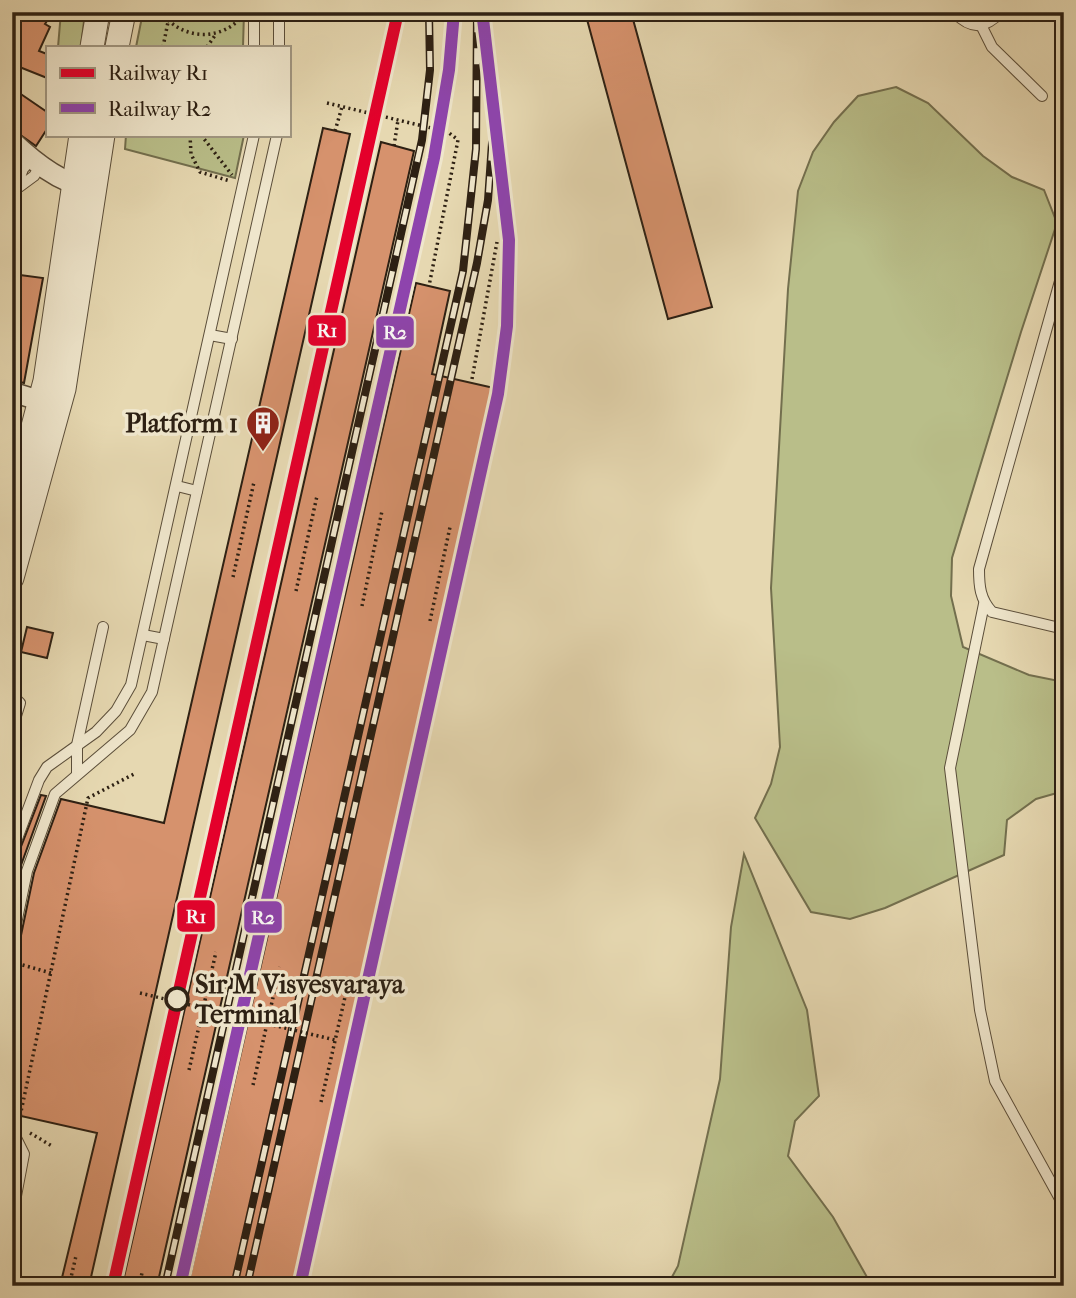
<svg xmlns="http://www.w3.org/2000/svg" width="1076" height="1298" viewBox="0 0 1076 1298" font-family="'IM FELL French Canon',serif">
	<rect width="100%" height="100%" fill="#e6d8b1"/>
	<filter id="stains"><feTurbulence type="fractalNoise" baseFrequency=".00286" numOctaves="4"/><feColorMatrix values="0 0 0 0 .2 0 0 0 0 .09 0 0 0 0 .02 0 0 0 .5 -.17"/></filter>
	<radialGradient id="worn" r=".72"><stop offset=".6" stop-color="#630" stop-opacity="0"/><stop offset="1" stop-color="#630" stop-opacity=".3"/></radialGradient>
	<!-- green -->
	<g fill="#b9be89" stroke="#736f4e" stroke-width="2">
		<path d="M61 12H85L81 47H58Z"/>
		<path d="M143 12H244L243 47H136Z"/>
		<path d="M896 87 928 103 983 156 1012 177 1044 190 1057 223 1021 332 952 558 951 596 963 647 1029 675 1064 682V791L1036 799 1007 820 1004 855 885 908 850 919 811 912 755 818 771 784 780 747 771 588 788 289 798 191 813 152 834 122 858 96Z"/>
		<path d="M126 135H244L235 178 125 149Z"/>
		<path d="M744 854 807 1010 819 1096 795 1121 788 1156 833 1217 872 1286H667L678 1266 720 1079 731 927Z"/>
	</g>
	<!-- building -->
	<g fill="#d6926d" stroke="#2d2013" stroke-width="2">
		<path d="M21 12H53L45 24 50 27 39 51 47 54V78L12 64V31Z"/>
		<path d="M585 12H631L712 307 668 319Z"/>
		<path d="M12 88 47 112V129L36 146 12 129Z"/>
		<path d="M323 128 350 134 89 1286H60L97 1133 12 1114V950L19 945 34 873 61 799 164 823Z"/>
		<path d="M381 142 414 151 157 1286H122Z"/>
		<path d="M20 275 43 278 24 383 12 380V324Z"/>
		<path d="M416 283 450 291 432 374 494 388 294 1286H188Z"/>
		<path d="M27 627 53 633 47 658 21 652Z"/>
		<path d="M41 795 46 796 20 868 12 905V878L17 857Z"/>
	</g>
	<g fill="none" stroke-linecap="round" stroke-linejoin="round">
		<!-- service casing -->
		<g stroke="#5b4e3a" stroke-width="12">
			<g id="service">
				<path d="M254 12V47"/>
				<path d="M954 12C971 30 985 29 1001 12"/>
				<path d="M982 27 992 47 1042 96"/>
				<path d="M279 47V12"/>
				<path d="M32 159 23 169 15 190 34 176 41 165"/>
				<path d="M1064 267 979 569C979 586 980 599 992 612L1064 629"/>
				<path d="M210 335 232 339"/>
				<path d="M177 486 197 491"/>
				<path d="M984 604 950 768 980 1010 995 1081 1064 1206"/>
				<path d="M143 635 164 639"/>
				<path d="M12 695 20 703 12 729"/>
				<path d="M77 774V745L103 627"/>
				<path d="M12 852 39 780 47 767 96 732 116 711 131 685 254 135"/>
				<path d="M12 943 27 871 55 794 130 730 152 692 277 135"/>
				<path d="M12 1130 24 1154 12 1217"/>
			</g>
		</g>
		<!-- minor casing -->
		<g stroke="#5b4e3a" stroke-width="22">
			<g id="minor">
				<path d="M12 141C32 160 59 183 87 187"/>
				<path d="M12 392 41 401"/>
			</g>
		</g>
		<!-- tertiary casing -->
		<g stroke="#5b4e3a" stroke-width="25">
			<g id="tertiary">
				<path d="M92 47 98 12"/>
				<path d="M117 47 124 12"/>
				<path d="M12 506 45 381 81 135"/>
				<path d="M12 578 64 389 103 135"/>
			</g>
		</g>
		<!-- path -->
		<g stroke="#2d2013" stroke-width="3.5" stroke-dasharray="2 3.5" stroke-linecap="butt">
			<path d="M168 20C189 40 221 39 241 18"/>
			<path d="M163 47 170 12"/>
			<path d="M207 47 216 34"/>
			<path d="M327 103 448 132 458 140 429 286"/>
			<path d="M335 131 342 107"/>
			<path d="M190 135 191 154 200 172 230 181"/>
			<path d="M201 135 232 175"/>
			<path d="M394 146 398 120"/>
			<path d="M472 379 497 242"/>
			<path d="M233 577 254 482"/>
			<path d="M296 591 317 496"/>
			<path d="M362 606 382 511"/>
			<path d="M430 621 450 527"/>
			<path d="M12 962 51 973"/>
			<path d="M189 1070 216 952"/>
			<path d="M253 1085 280 967"/>
			<path d="M321 1102 348 984"/>
			<path d="M19 1121 88 798 136 773"/>
			<path d="M30 1133 52 1146"/>
			<path d="M69 1286 76 1256"/>
			<path d="M139 1286 142 1273"/>
		</g>
		<!-- service -->
		<use href="#service" stroke="#efe6cc" stroke-width="10"/>
		<!-- minor -->
		<use href="#minor" stroke="#efe6cc" stroke-width="19"/>
		<!-- tertiary -->
		<use href="#tertiary" stroke="#efe6cc" stroke-width="23"/>
		<!-- rail casing -->
		<g stroke="#2d2013" stroke-width="8">
			<g id="rail">
				<path d="M113 1286 398 12"/>
				<path d="M165 1286 422 140 430 70 429 12"/>
				<path d="M180 1286 434 158 449 70 454 12"/>
				<path d="M234 1286 463 271 476 149 477 12"/>
				<path d="M247 1286 477 263 488 200 492 143"/>
				<path d="M300 1286 498 394 507 326 509 240 484 30"/>
			</g>
		</g>
		<!-- rail -->
		<use href="#rail" stroke="#efe6cc" stroke-width="5" stroke-dasharray="16" stroke-linecap="butt"/>
		<!-- path-bridge -->
		<path stroke="#2d2013" stroke-width="3.5" stroke-dasharray="2 3.5" stroke-linecap="butt" d="M140 993 335 1040"/>
		<!-- rail-1 casing -->
		<g stroke="#efe6cc" stroke-width="18">
			<path id="rail-1" d="M113 1286 398 12"/>
		</g>
		<!-- rail-2 casing -->
		<g stroke="#efe6cc" stroke-width="18">
			<g id="rail-2">
				<path d="M180 1286 434 158 449 70 454 12"/>
				<path d="M300 1286 498 394 507 326 509 240 483 19"/>
			</g>
		</g>
		<!-- rail-1 -->
		<use href="#rail-1" stroke="#e4002b" stroke-width="12"/>
		<!-- rail-2 -->
		<use href="#rail-2" stroke="#8e44ad" stroke-width="12"/>
	</g>
	<!-- icons -->
	<defs>
		<g id="building-pin" transform="scale(1.75)"><path d="M0 17L-7.5 6A9.5 9.5 0 1 1 7.5 6Z" fill="#8f2418" stroke="#efe6cc"/><path d="M-4-6H4V6H1V3H-1V6H-4ZM-2.5-4.3h1.7v1.8h-1.7ZM.8-4.3h1.7v1.8H.8ZM-2.5-1h1.7V.8h-1.7ZM.8-1h1.7V.8H.8Z" fill="#fff"/></g>
	</defs>
	<g fill-rule="evenodd">
		<use href="#building-pin" x="263" y="423"/>
	</g>
	<!-- markers -->
	<circle fill="#efe6cc" stroke="#2d2013" stroke-width="3.5" cx="177" cy="999" r="11"/>
	<g text-anchor="middle" stroke-width="7" stroke-linejoin="round" paint-order="stroke">
		<!-- poi labels -->
		<g font-size="26" font-weight="bold" fill="#2d2013" stroke="#efe6cc" text-anchor="end">
			<text x="238" y="432">Platform 1</text>
		</g>
		<!-- stop labels -->
		<g font-size="26" font-weight="bold" fill="#2d2013" stroke="#efe6cc" text-anchor="start">
			<text x="195" y="993">Sir M Visvesvaraya<tspan x="195" dy="30">Terminal</tspan></text>
		</g>
	</g>
	<g stroke="#efe6cc" stroke-width="2.5">
		<rect x="307" y="314" width="40" height="33" rx="7" fill="#e4002b"/>
		<rect x="375" y="315" width="40" height="34" rx="7" fill="#8e44ad"/>
		<rect x="176" y="899" width="40" height="34" rx="7" fill="#e4002b"/>
		<rect x="243" y="900" width="40" height="34" rx="7" fill="#8e44ad"/>
	</g>
	<g font-size="19" text-anchor="middle" font-weight="bold" fill="#fff">
		<text x="327" y="337">R1</text>
		<text x="395" y="339">R2</text>
		<text x="196" y="923">R1</text>
		<text x="263" y="924">R2</text>
	</g>
	<!-- margin -->
	<rect width="1076" height="1298" fill="none" stroke="#e6d8b1" stroke-width="42"/>
	<rect x="14" y="14" width="1048" height="1270" fill="none" stroke="#2d2013" stroke-width="3.5"/>
	<rect x="21" y="21" width="1034" height="1256" fill="none" stroke="#2d2013" stroke-width="2"/>
	<!-- legend -->
	<rect x="46" y="46" width="245" height="91" fill="#efe6cc" stroke="#a19782" stroke-width="2"/>
	<rect x="60" y="68" width="35" height="10" fill="#e4002b" stroke="#a19782" stroke-width="2"/>
	<text x="108" y="80" font-size="21" fill="#2d2013">Railway R1</text>
	<rect x="60" y="103" width="35" height="10" fill="#8e44ad" stroke="#a19782" stroke-width="2"/>
	<text x="108" y="116" font-size="21" fill="#2d2013">Railway R2</text>
	<rect width="100%" height="100%" filter="url(#stains)"/>
	<rect width="100%" height="100%" fill="url(#worn)"/>
</svg>
